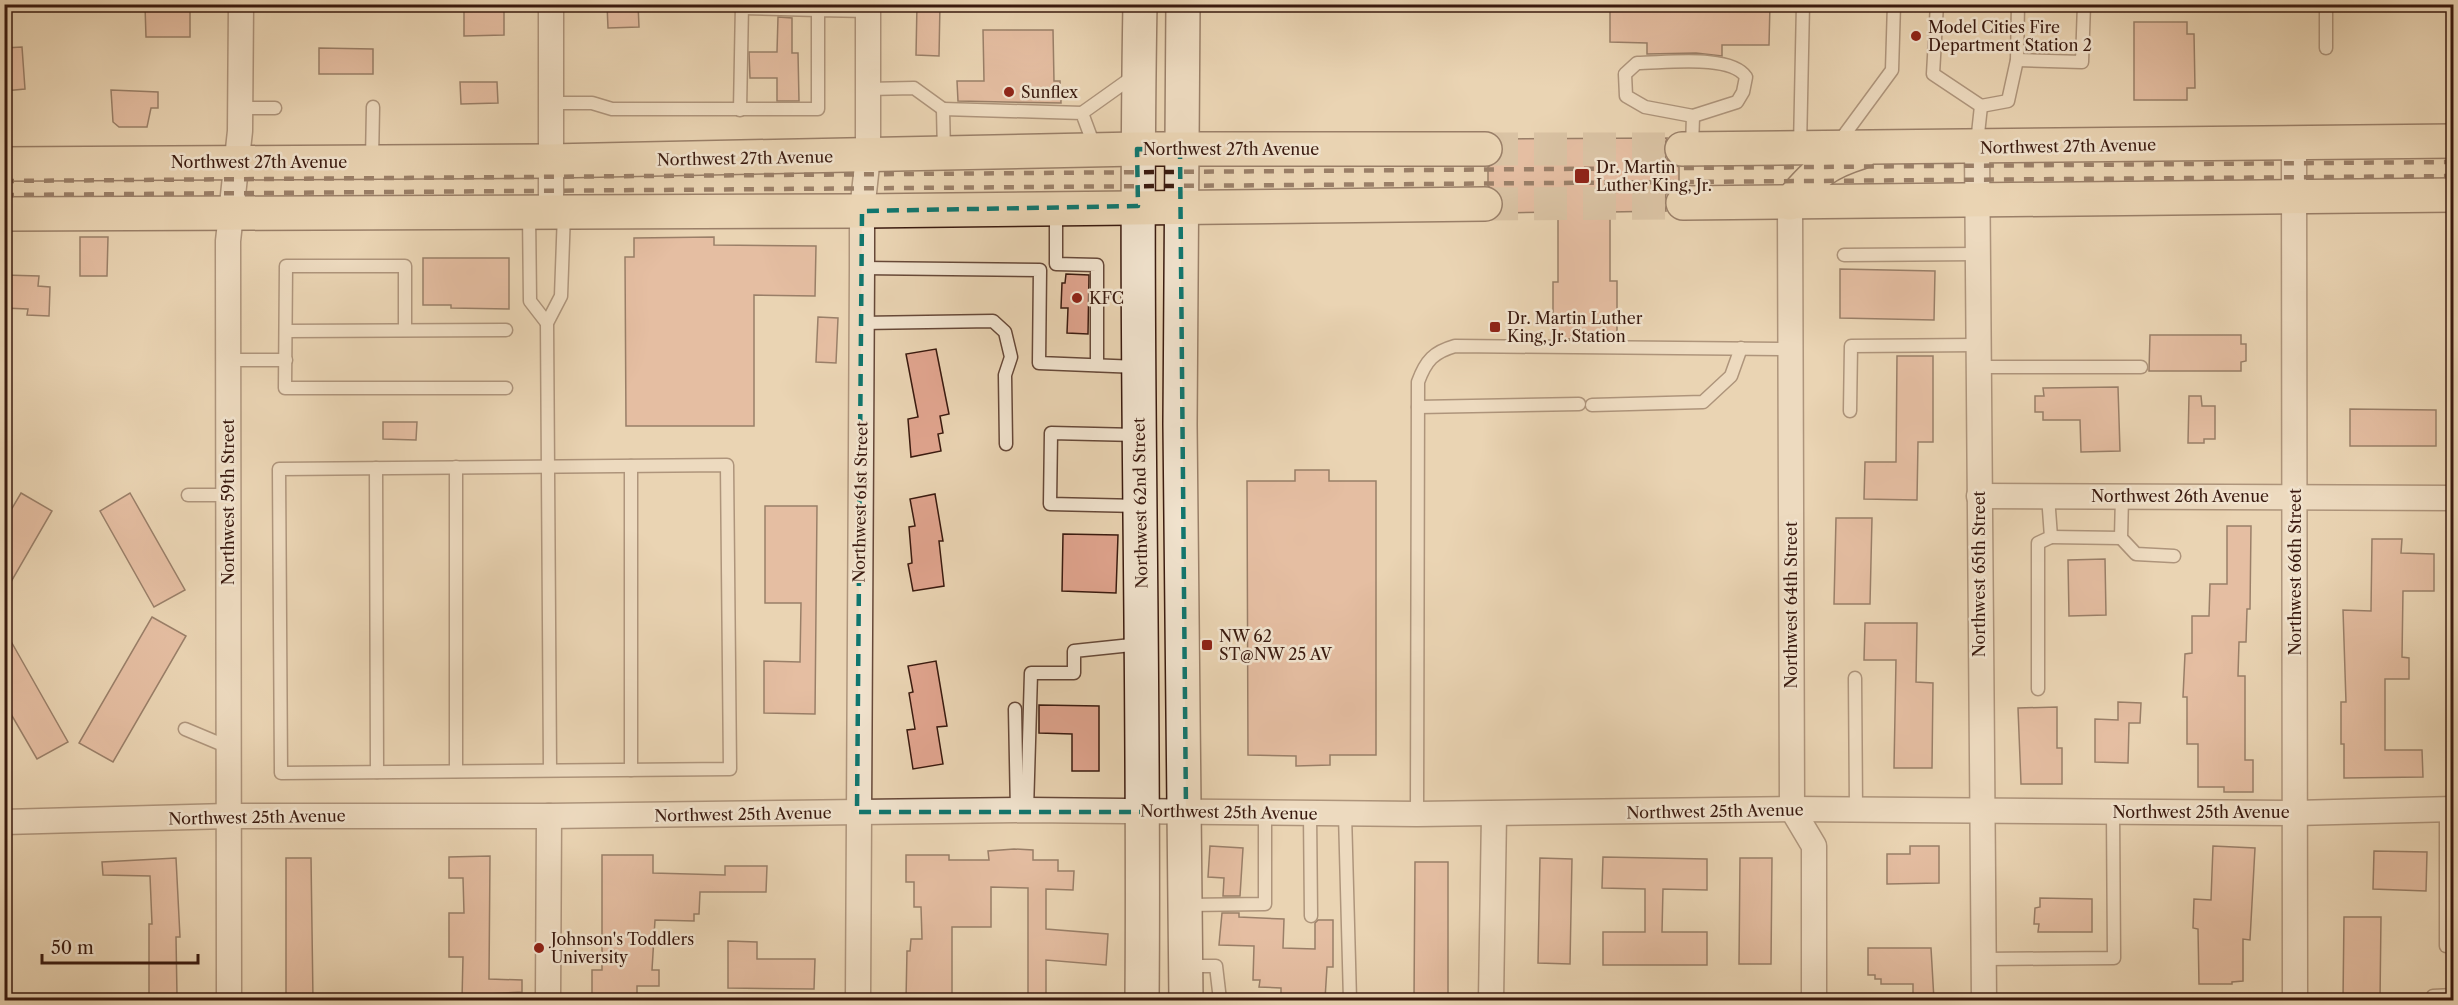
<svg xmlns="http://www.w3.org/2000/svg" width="2458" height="1005" viewBox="0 0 2458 1005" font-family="'Libre Caslon Text',serif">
	<rect width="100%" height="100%" fill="#ead4b3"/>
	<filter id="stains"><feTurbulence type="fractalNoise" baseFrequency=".00333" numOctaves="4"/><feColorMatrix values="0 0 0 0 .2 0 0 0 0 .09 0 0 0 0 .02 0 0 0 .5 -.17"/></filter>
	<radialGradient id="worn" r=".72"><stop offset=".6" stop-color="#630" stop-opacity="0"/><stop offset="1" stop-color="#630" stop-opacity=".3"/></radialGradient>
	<!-- building -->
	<g fill="#e0a48e" stroke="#3a1a0f" stroke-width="1.5">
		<path d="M607 4H638L639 27 608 28Z"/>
		<path d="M917 4H940L939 56 916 55Z"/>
		<path d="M1610 4H1770L1769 45H1722V56L1696 53 1647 54V43L1610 42Z"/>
		<path d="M145 6H190V37H146Z"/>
		<path d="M464 8H504V35L464 36Z"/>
		<path d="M778 17 792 18V53H798L799 101H777V78H750L749 52H777Z"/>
		<path d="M2134 22H2187V34H2194L2195 88H2187V100H2134Z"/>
		<path d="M983 30H1053L1054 81H1060L1061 103 958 101 957 81H984Z"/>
		<path d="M22 47 25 89 4 91V48Z"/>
		<path d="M319 48 373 49V74H319Z"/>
		<path d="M460 82H497L498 103 461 104Z"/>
		<path d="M111 90 158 92V108H151L147 127H119L113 122Z"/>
		<path d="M1667 138 1663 150 1666 159 1679 167V185L1666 194 1664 203 1666 211 1610 212V281H1617V339H1553V282H1558V212L1502 213 1504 204 1501 195 1488 186V167L1501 158 1504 148 1501 139Z"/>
		<path d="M80 237H108L107 276H80Z"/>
		<path d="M714 237V245L816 246 815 296 754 295V426H626L625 257H634V238Z"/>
		<path d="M423 258H509V309L451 308V305H423Z"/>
		<path d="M1840 269 1935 271 1934 320 1840 318Z"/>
		<path d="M1066 274 1089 275 1088 334 1067 333 1068 308H1061L1062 283H1065Z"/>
		<path d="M4 275 39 276 38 286 50 287 49 316 27 315 28 309 4 308Z"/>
		<path d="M818 317 838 318 836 363 816 362Z"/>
		<path d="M2150 335H2241V344H2246V361L2241 362V371H2149Z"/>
		<path d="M936 349 949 414 940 416 943 433 938 434 941 451 911 457 908 419 918 417 906 354Z"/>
		<path d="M1897 356H1933V442H1918L1917 500 1864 499 1865 462H1896Z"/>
		<path d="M2118 387 2120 451 2081 452 2080 420H2043V412H2035V396H2044L2043 388Z"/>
		<path d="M2189 396H2201L2202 406H2215V439H2204V443H2188Z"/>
		<path d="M2350 409 2436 410V446H2350Z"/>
		<path d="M383 422H417L416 440 383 439Z"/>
		<path d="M1295 470H1329V481H1376V755H1330V765L1296 766V756L1248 755 1247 481H1295Z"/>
		<path d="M21 493 52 511 4 594V522Z"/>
		<path d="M130 493 185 590 154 607 100 511Z"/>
		<path d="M935 494 943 541H939L944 586 913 591 908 564 912 563 909 527 915 526 910 499Z"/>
		<path d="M765 506H817L815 714 764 713V661L800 662 801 603H765Z"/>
		<path d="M1836 518H1872L1870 604H1834Z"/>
		<path d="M2227 526H2251L2250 609H2247L2246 642H2239L2238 676H2245V760H2253V792H2224V787H2198V744H2187V697H2183L2185 654 2192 653V616H2209L2210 584H2227Z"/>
		<path d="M1063 534 1118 535 1116 593 1062 591Z"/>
		<path d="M2372 539H2402L2401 553 2434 554V591H2403L2402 657 2409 658V679H2385V750H2422L2423 777 2344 778V744H2341V702H2346L2343 610 2371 611Z"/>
		<path d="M2105 559 2106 615 2069 616 2068 560Z"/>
		<path d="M152 617 186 636 113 762 79 743Z"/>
		<path d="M1865 623H1917L1916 682 1933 683 1932 768H1894L1896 660H1864Z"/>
		<path d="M4 629 68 742 37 759 4 702Z"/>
		<path d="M936 661 947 726 937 727 943 764 913 769 907 730 915 729 909 693 913 692 908 666Z"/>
		<path d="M2118 702 2141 703 2140 723H2129L2128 763 2095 762V719L2118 720Z"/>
		<path d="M1039 705 1099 706V771H1072V734L1039 733Z"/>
		<path d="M2057 707V748H2062V784H2021L2018 708Z"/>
		<path d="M1210 846 1243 848 1240 896H1223L1224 878 1208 877Z"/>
		<path d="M1910 846H1939V883L1887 884V854H1910Z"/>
		<path d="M2213 846 2255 848 2250 940 2243 939V981L2232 982V984H2199L2198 929 2193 928 2194 899 2211 900Z"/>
		<path d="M1014 849 1033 850V860H1058V871H1074L1073 890 1046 889V929L1108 934 1106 965 1046 960V1000H1028V888L991 887V927H952V1000H906L907 951H910L911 939H922L921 907H914V882H906V855H949V860H989L988 851Z"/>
		<path d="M2374 851 2427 852 2426 891 2373 889Z"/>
		<path d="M602 855H653V873L725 875V866H767L766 892H700L699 914H694V921L655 920 652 970H659V986H637V1000H592V970H602Z"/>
		<path d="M490 856 489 979 522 980V992L489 994V1000H462L463 957H449V913H464L463 878H449V857Z"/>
		<path d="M1603 857 1707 859V890L1663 889 1662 932H1707V965H1603V932H1645V889L1602 888Z"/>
		<path d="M176 858 180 937H176L177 996H175V1000H149V924H152L150 876 103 875 102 862Z"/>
		<path d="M286 858H311L313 1000H286Z"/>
		<path d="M1540 858 1572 859 1570 964 1538 963Z"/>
		<path d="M1740 858H1772L1771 964H1739Z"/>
		<path d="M1415 862H1448V1000H1414Z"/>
		<path d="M2040 898 2092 899V932H2038L2039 924H2034L2035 908 2040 907Z"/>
		<path d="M1222 913H1239V917L1284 919 1283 948 1315 949V923L1318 920H1333V967H1327L1325 999 1281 998V988L1259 987 1260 980H1253L1254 946 1219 945Z"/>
		<path d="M2344 917H2381L2380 1000H2343Z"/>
		<path d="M728 941 757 942V959H815L814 989 728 988Z"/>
		<path d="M1868 948H1931L1934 1000H1913V984H1881V979H1875V975H1868Z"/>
	</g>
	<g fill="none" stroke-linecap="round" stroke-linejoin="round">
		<!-- primary-tunnel -->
		<g stroke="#c7af92" stroke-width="33" stroke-dasharray="33 16" stroke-linecap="butt">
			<path d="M1485 149H1682"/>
			<path d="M1485 204 1683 203"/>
		</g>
		<!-- service casing -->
		<g stroke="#664838" stroke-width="15">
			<g id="service">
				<path d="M1937 4 1933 74 1981 106 1977 143"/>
				<path d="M2326 4V48"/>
				<path d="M742 8 818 10"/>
				<path d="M2017 60 2082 62 2084 4"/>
				<path d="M1637 63C1665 63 1731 54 1746 77L1743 92 1737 102 1693 116 1645 107 1626 96 1625 74Z"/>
				<path d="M868 89 914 88 943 109"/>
				<path d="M550 103H592L612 109H818V10L868 11"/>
				<path d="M1981 106 2008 101 2017 60 2018 4"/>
				<path d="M240 108H275"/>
				<path d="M740 110 742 4"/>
				<path d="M1082 113 1134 76"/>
				<path d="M1839 142 1892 70 1894 4"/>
				<path d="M1800 147 1803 4"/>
				<path d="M1692 148 1693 116"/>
				<path d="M944 153 943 109 1082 113 1095 148"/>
				<path d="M372 160 373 107"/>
				<path d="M1056 212V264L1097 265V365"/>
				<path d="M529 213 530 301 547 323"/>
				<path d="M1844 255 1978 254"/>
				<path d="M862 268 1040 270 1039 363 1138 367"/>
				<path d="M861 323 993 321 1005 332 1011 357 1005 375 1006 444"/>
				<path d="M405 330V266H286L285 388H506"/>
				<path d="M286 331 506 330"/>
				<path d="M228 360H286"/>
				<path d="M1978 367H2141"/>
				<path d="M1592 405 1703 402 1731 376 1741 348"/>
				<path d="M1418 407 1579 404"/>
				<path d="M1850 411 1851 346 1978 345"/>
				<path d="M1137 435 1051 433 1050 504 1139 506"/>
				<path d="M727 465 730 769 281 773 279 469Z"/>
				<path d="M631 466V770"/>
				<path d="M456 467V771"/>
				<path d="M376 468 377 772"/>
				<path d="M188 495H228"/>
				<path d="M2122 496 2121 538 2136 554 2174 556"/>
				<path d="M2051 537 2121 538"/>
				<path d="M1855 678 1856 809"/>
				<path d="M2038 689V543L2051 537 2048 496"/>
				<path d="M1015 709 1017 812"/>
				<path d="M185 729 228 747"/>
				<path d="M550 770 547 323 561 296 564 213"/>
				<path d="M2446 809V946"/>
				<path d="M1027 810 1031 673H1074V651L1141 644"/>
				<path d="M1310 813 1311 916"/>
				<path d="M1345 814 1350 1000"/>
				<path d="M1417 814 1418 382C1426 360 1434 352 1455 346L1790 349"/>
				<path d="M1187 905 1265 904V813"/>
				<path d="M1983 959 2114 958 2113 811"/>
				<path d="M1187 966H1216L1220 1000"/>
				<path d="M2433 996 2454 995"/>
			</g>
		</g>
		<!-- minor casing -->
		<g stroke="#664838" stroke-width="27">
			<g id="minor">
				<path d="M551 4V212"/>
				<path d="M2294 143 2295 1000"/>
				<path d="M1977 148 1984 1000"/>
				<path d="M1790 203 1792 809 1814 846V1000"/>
				<path d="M1979 496 2454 498"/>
				<path d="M4 822 228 816H549L1027 810 1417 814 1792 809 2295 813 2454 809"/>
				<path d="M229 1000 228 241 240 131 241 4"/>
				<path d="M548 1000 549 816"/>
				<path d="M858 1000 862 268V211L868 156V4"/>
				<path d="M1491 1000 1494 814"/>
			</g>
		</g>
		<!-- secondary casing -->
		<g stroke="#3a1a0f" stroke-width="36">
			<g id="secondary">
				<path d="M1140 4C1134 337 1145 668 1142 1000"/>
				<path d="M1183 4 1180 424 1186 1000"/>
			</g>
		</g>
		<!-- primary casing -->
		<g stroke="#3a1a0f" stroke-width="36">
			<g id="primary">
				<path d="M1682 149 2454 141"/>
				<path d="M4 164 550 161 1137 149H1485"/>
				<path d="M1683 203 2454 195"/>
				<path d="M1790 203C1816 173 1823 164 1861 152"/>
				<path d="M4 214 862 211 1485 204"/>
			</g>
		</g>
		<!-- service -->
		<use href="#service" stroke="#f1e3ce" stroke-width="12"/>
		<!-- minor -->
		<use href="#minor" stroke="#f1e3ce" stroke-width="24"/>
		<!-- secondary -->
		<use href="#secondary" stroke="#f1e3ce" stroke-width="33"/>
		<!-- primary -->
		<use href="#primary" stroke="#ead4b3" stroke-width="33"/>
		<!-- rail -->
		<g stroke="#3a1a0f" stroke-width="4.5" stroke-dasharray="10 10" stroke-linecap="butt">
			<path d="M4 181 2454 162"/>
			<path d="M4 195 2454 176"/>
		</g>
	</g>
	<!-- marked area -->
	<path d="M0 0H2458V1005H0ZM1137 149 1180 150 1186 812H857L862 211 1138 206Z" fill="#ead4b3" fill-opacity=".55" fill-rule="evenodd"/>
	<path fill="none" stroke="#0f766e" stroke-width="4.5" stroke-dasharray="12 8" stroke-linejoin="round" d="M1137 149 1180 150 1186 812H857L862 211 1138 206Z"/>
	<!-- markers -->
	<g fill="#8f2418" stroke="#f1e3ce" stroke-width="2">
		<circle cx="1916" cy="36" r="6"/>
		<circle cx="1009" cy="92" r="6"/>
		<rect x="1574" y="168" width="16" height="16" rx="3"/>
		<circle cx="1077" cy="298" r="6"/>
		<rect x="1489" y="321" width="12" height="12" rx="3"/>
		<rect x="1201" y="639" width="12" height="12" rx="3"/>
		<circle cx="539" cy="948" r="6"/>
	</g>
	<g text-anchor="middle" stroke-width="5" stroke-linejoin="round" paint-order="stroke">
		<!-- poi labels -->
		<g font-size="16" fill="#3a1a0f" stroke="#f1e3ce" text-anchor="start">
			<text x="1928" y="33">Model Cities Fire<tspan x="1928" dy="18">Department Station 2</tspan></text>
			<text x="1021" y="98">Sunflex</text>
			<text x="1596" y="173">Dr. Martin<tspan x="1596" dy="18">Luther King, Jr.</tspan></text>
			<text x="1089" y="304">KFC</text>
			<text x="1507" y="324">Dr. Martin Luther<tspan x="1507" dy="18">King, Jr. Station</tspan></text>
			<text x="1219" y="642">NW 62<tspan x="1219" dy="18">ST@NW 25 AV</tspan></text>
			<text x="551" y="945">Johnson's Toddlers<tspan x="551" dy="18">University</tspan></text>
		</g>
		<!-- street labels -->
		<g font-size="16" fill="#3a1a0f" stroke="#f1e3ce">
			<text transform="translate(2068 146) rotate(-1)" y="6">Northwest 27th Avenue</text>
			<text x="1231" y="155">Northwest 27th Avenue</text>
			<text transform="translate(745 158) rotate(-1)" y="6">Northwest 27th Avenue</text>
			<text x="259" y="168">Northwest 27th Avenue</text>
			<text x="2180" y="502">Northwest 26th Avenue</text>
			<text transform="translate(228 502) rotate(-90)" y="6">Northwest 59th Street</text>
			<text transform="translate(860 502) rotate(-89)" y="6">Northwest 61st Street</text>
			<text transform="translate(1140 503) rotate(-91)" y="6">Northwest 62nd Street</text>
			<text transform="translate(2295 572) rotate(-90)" y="6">Northwest 66th Street</text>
			<text transform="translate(1979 574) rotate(-90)" y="6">Northwest 65th Street</text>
			<text transform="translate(1791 605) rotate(-90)" y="6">Northwest 64th Street</text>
			<text transform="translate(1715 811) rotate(-1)" y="6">Northwest 25th Avenue</text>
			<text transform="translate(1229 812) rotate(1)" y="6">Northwest 25th Avenue</text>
			<text x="2201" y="818">Northwest 25th Avenue</text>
			<text transform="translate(743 814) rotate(-1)" y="6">Northwest 25th Avenue</text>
			<text transform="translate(257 817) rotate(-1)" y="6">Northwest 25th Avenue</text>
		</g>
	</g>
	<!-- margin -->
	<rect width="2458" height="1005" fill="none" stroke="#ead4b3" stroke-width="24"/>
	<rect x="6" y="6" width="2446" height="993" fill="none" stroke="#3a1a0f" stroke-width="3"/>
	<rect x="12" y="12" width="2434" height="981" fill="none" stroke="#3a1a0f" stroke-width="1.5"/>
	<!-- scale -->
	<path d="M42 954v9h156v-9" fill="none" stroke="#3a1a0f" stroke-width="3"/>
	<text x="51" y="954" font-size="18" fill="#3a1a0f" stroke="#f1e3ce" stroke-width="4.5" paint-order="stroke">50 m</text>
	<rect width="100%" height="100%" filter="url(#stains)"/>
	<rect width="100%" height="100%" fill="url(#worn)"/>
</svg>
